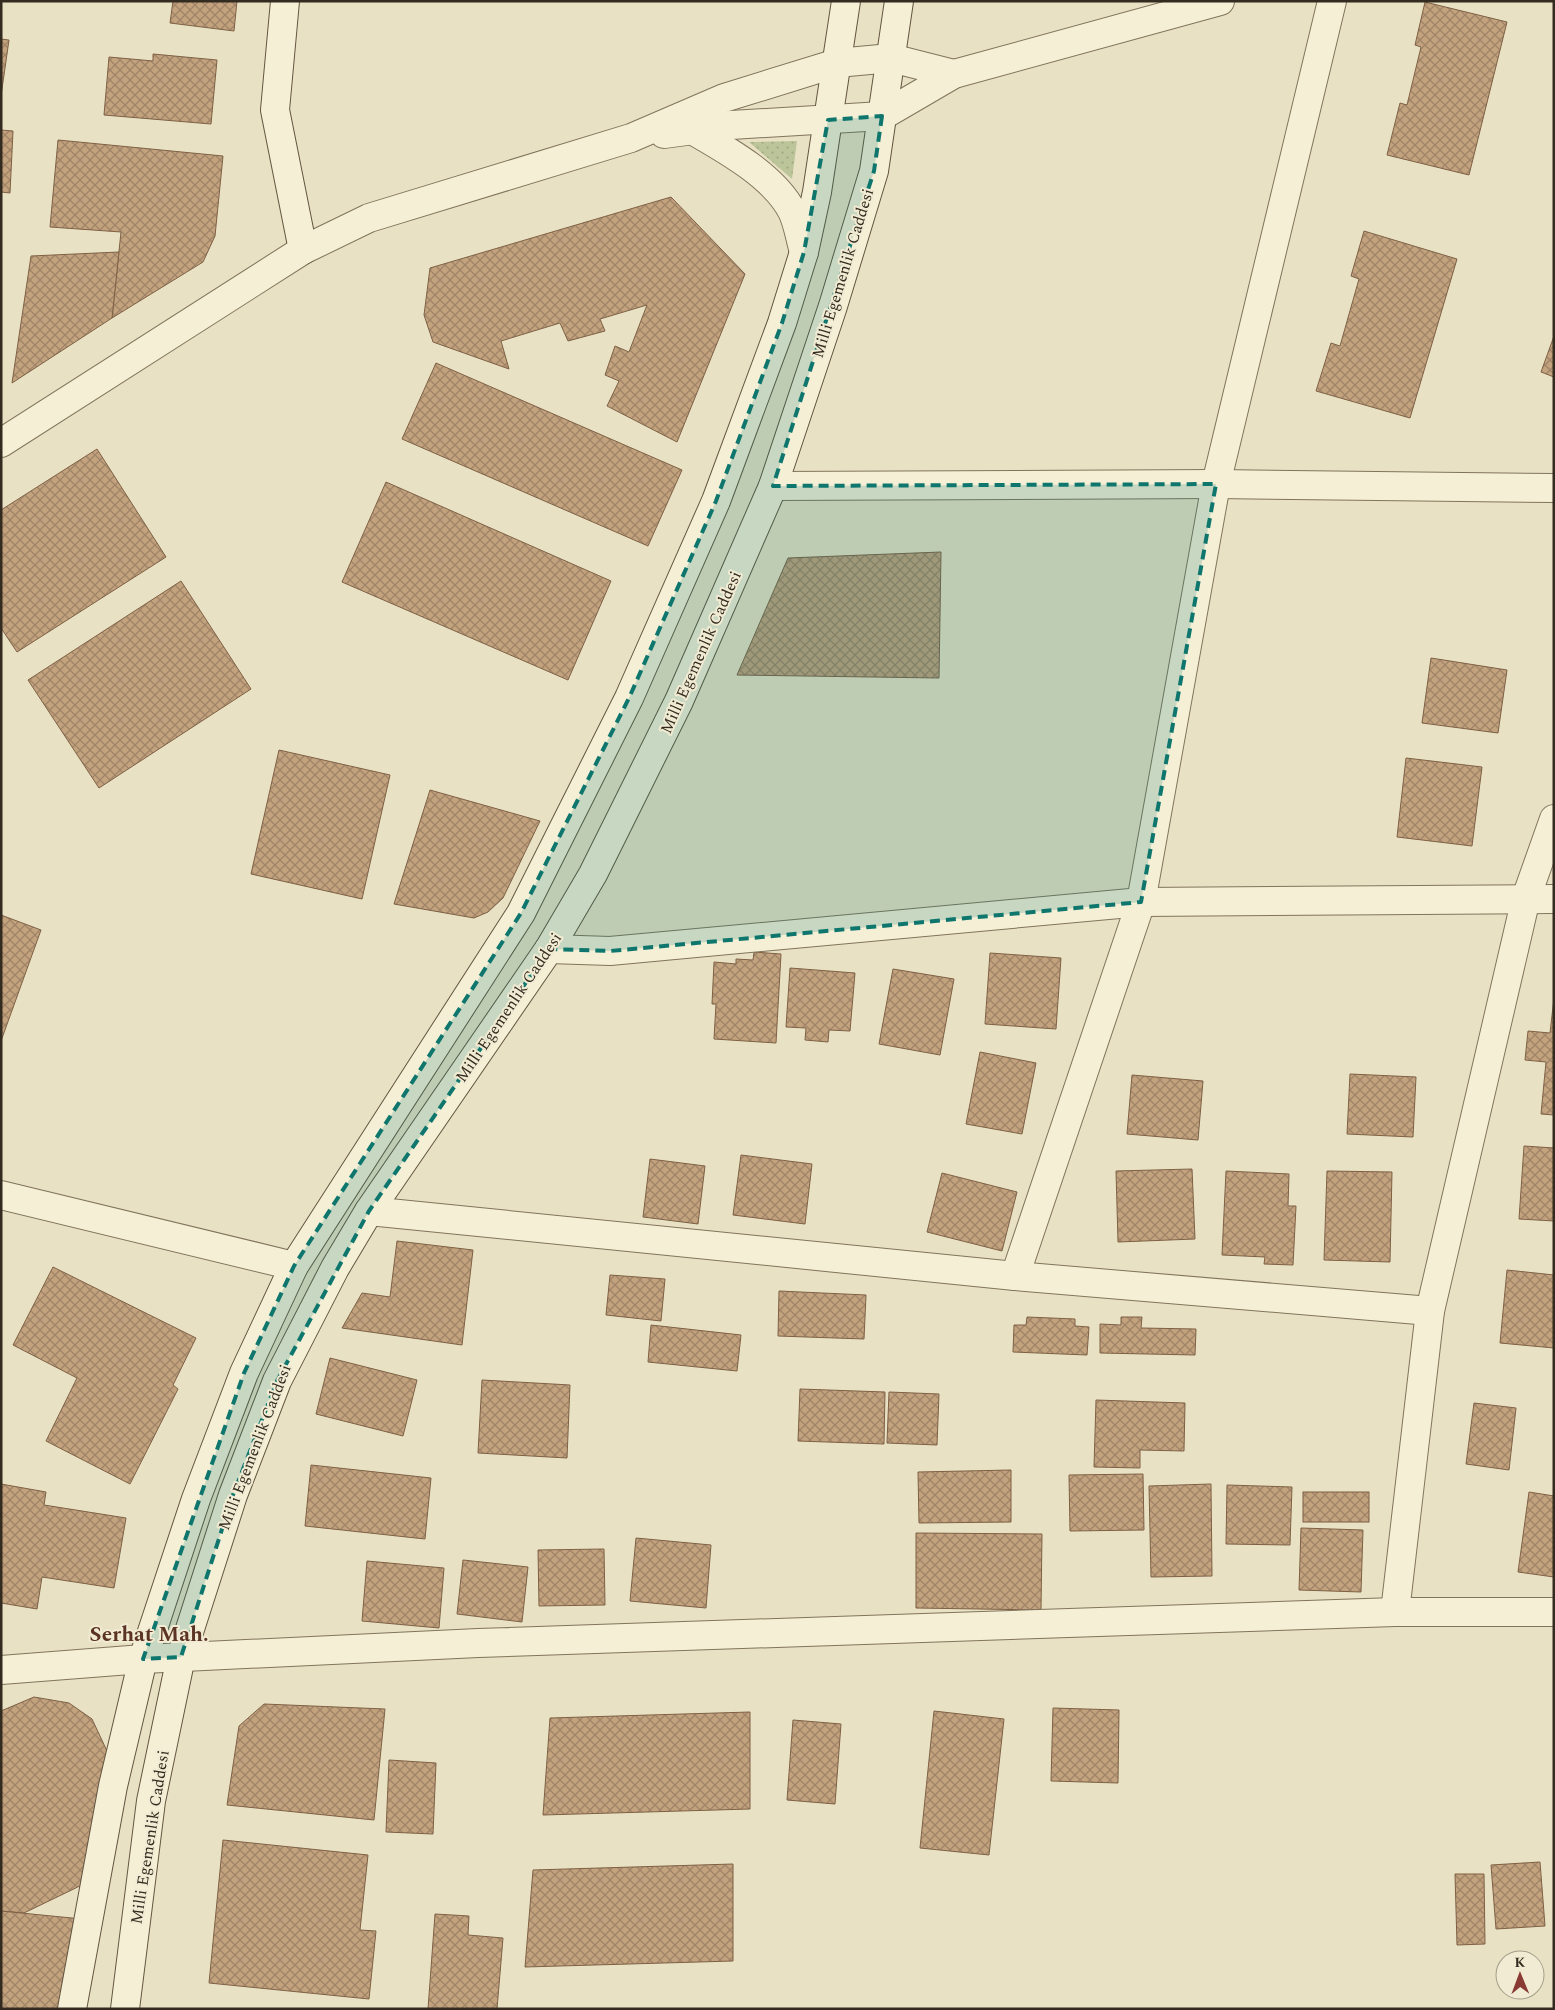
<svg xmlns="http://www.w3.org/2000/svg" width="1555" height="2010" viewBox="0 0 1555 2010" font-family="Spectral,serif">
	<defs>
		<pattern id="grass-dots" width="8" height="8" patternUnits="userSpaceOnUse" patternTransform="scale(1.25)"><rect width="8" height="8" fill="#bcc599"/><path d="M2 2h.1M6 6h.1" fill="none" stroke="#a2a983" stroke-width="1.8" stroke-linecap="round"/></pattern>
		<pattern id="building-cross-hatch" width="8" height="8" patternUnits="userSpaceOnUse" patternTransform="scale(1.25)"><rect width="8" height="8" fill="#c3a27e"/><path d="M0 0l8 8M0 8l8-8" fill="none" stroke="#9f8467"/></pattern>
	</defs>
	<rect width="100%" height="100%" fill="#e9e1c4"/>
	<!-- grass -->
	<path fill="url(#grass-dots)" d="M797 141 792 179 749 142Z"/>
	<!-- building -->
	<g fill="url(#building-cross-hatch)" stroke="#7e6145">
		<path d="M173 1H237L234 31 170 23Z"/>
		<path d="M1425 2 1507 22 1469 175 1387 155 1400 103 1407 105 1421 47 1415 45Z"/>
		<path d="M1 39 9 40 1 96Z"/>
		<path d="M153 54 217 60 211 124 104 115 109 57 153 61Z"/>
		<path d="M1 130 13 131 10 193 1 192Z"/>
		<path d="M58 140 223 156 215 236 203 262 112 318 121 232 50 227Z"/>
		<path d="M671 197 745 274 677 442 607 406 619 381 605 375 615 346 629 352 647 305 600 319 605 331 568 341 560 323 501 341 509 369 433 342 424 315 430 268Z"/>
		<path d="M1364 231 1457 259 1410 418 1316 391 1331 343 1340 346 1359 279 1351 276Z"/>
		<path d="M119 252 112 318 12 383 31 256Z"/>
		<path d="M1554 336V377L1541 372Z"/>
		<path d="M436 363 682 470 648 546 402 439Z"/>
		<path d="M97 449 166 557 17 652 1 628V510Z"/>
		<path d="M386 482 611 581 568 680 342 582Z"/>
		<path d="M941 552 939 678 737 675 788 558Z"/>
		<path d="M181 581 251 689 99 788 28 680Z"/>
		<path d="M1431 658 1507 670 1498 733 1422 723Z"/>
		<path d="M279 750 390 775 362 899 251 874Z"/>
		<path d="M1406 758 1482 767 1472 846 1397 837Z"/>
		<path d="M430 790 540 821 503 898 488 912 474 918 394 904Z"/>
		<path d="M1 915 41 930 1 1041Z"/>
		<path d="M754 952 781 954 776 1043 714 1039 716 1004H712L714 962 736 964V959L753 960Z"/>
		<path d="M990 953 1061 958 1056 1029 985 1024Z"/>
		<path d="M790 968 855 973 850 1031 829 1030 828 1042 805 1040 806 1028 786 1027Z"/>
		<path d="M893 969 954 979 940 1055 879 1044Z"/>
		<path d="M1554 998V1115L1541 1114 1546 1062 1525 1060 1528 1031 1550 1033Z"/>
		<path d="M980 1052 1036 1063 1022 1134 966 1124Z"/>
		<path d="M1350 1074 1416 1077 1413 1137 1347 1134Z"/>
		<path d="M1132 1075 1203 1081 1198 1140 1127 1134Z"/>
		<path d="M1524 1146 1554 1148V1221L1519 1219Z"/>
		<path d="M741 1155 812 1164 805 1224 733 1215Z"/>
		<path d="M650 1159 705 1166 698 1224 643 1217Z"/>
		<path d="M1192 1169 1195 1239 1118 1242 1116 1171Z"/>
		<path d="M1226 1171 1289 1174 1288 1206H1296L1293 1265 1264 1264 1265 1257 1222 1255Z"/>
		<path d="M1327 1171 1392 1172 1390 1262 1324 1260Z"/>
		<path d="M942 1173 1017 1192 1002 1251 927 1232Z"/>
		<path d="M397 1241 473 1250 462 1345 342 1328 362 1293 390 1297Z"/>
		<path d="M53 1267 196 1338 173 1385 178 1389 130 1484 46 1441 77 1378 13 1345Z"/>
		<path d="M1507 1270 1554 1275V1348L1500 1343Z"/>
		<path d="M610 1275 665 1279 661 1321 606 1315Z"/>
		<path d="M779 1291 866 1295 864 1339 778 1336Z"/>
		<path d="M1027 1317 1075 1319V1326L1089 1327 1087 1355 1013 1352 1014 1325H1026Z"/>
		<path d="M1121 1317H1142L1141 1328 1196 1329 1195 1355 1100 1353V1324L1121 1325Z"/>
		<path d="M651 1325 741 1335 737 1371 648 1362Z"/>
		<path d="M330 1358 417 1380 403 1436 316 1414Z"/>
		<path d="M482 1380 570 1385 567 1458 478 1453Z"/>
		<path d="M800 1389 885 1392 884 1444 798 1441Z"/>
		<path d="M889 1392 939 1394 937 1445 887 1443Z"/>
		<path d="M1096 1400 1185 1403 1184 1451 1140 1450V1468L1094 1467Z"/>
		<path d="M1474 1403 1516 1408 1509 1470 1466 1464Z"/>
		<path d="M311 1465 431 1478 425 1539 305 1526Z"/>
		<path d="M1011 1470V1522L919 1523 918 1472Z"/>
		<path d="M1143 1474 1144 1530 1070 1531 1069 1475Z"/>
		<path d="M1 1484 46 1492 44 1505 126 1518 114 1588 42 1577 37 1609 1 1603Z"/>
		<path d="M1211 1484 1212 1576 1151 1577 1149 1486Z"/>
		<path d="M1227 1485 1292 1487 1290 1545 1226 1544Z"/>
		<rect x="1303" y="1492" width="66" height="30"/>
		<path d="M1529 1492 1554 1496V1577L1518 1572Z"/>
		<path d="M1301 1528 1363 1530 1361 1592 1299 1590Z"/>
		<path d="M916 1533 1042 1534 1041 1610 916 1608Z"/>
		<path d="M636 1538 711 1545 706 1608 630 1601Z"/>
		<path d="M604 1549 605 1605 539 1606 538 1550Z"/>
		<path d="M463 1560 528 1567 522 1622 457 1614Z"/>
		<path d="M367 1561 444 1568 439 1628 362 1621Z"/>
		<path d="M34 1697 69 1703 92 1719 107 1751 109 1798 84 1884 24 1913 1 1911V1711Z"/>
		<path d="M264 1704 385 1709 374 1820 227 1805 239 1726Z"/>
		<path d="M1053 1708 1119 1710 1118 1783 1051 1781Z"/>
		<path d="M934 1711 1004 1719 989 1855 920 1848Z"/>
		<path d="M750 1712V1809L543 1815 550 1718Z"/>
		<path d="M793 1720 841 1724 835 1804 787 1800Z"/>
		<path d="M389 1760 436 1763 433 1834 386 1832Z"/>
		<path d="M223 1840 368 1855 360 1930 376 1931 369 1999 209 1983Z"/>
		<path d="M1540 1862 1545 1926 1496 1929 1491 1865Z"/>
		<path d="M733 1864V1961L525 1967 533 1870Z"/>
		<path d="M1455 1874H1484L1485 1944 1457 1945Z"/>
		<path d="M1 1911 82 1919 60 2009H1Z"/>
		<path d="M435 1914 469 1916 468 1935 503 1938 497 2009H428Z"/>
	</g>
	<g fill="none" stroke-linecap="round" stroke-linejoin="round">
		<!-- street casing -->
		<g stroke="#81745c" stroke-width="30">
			<g id="street">
				<path d="M692 130C725 149 774 176 792 211 798 223 800 239 804 252"/>
				<path d="M664 134 731 125 882 116 954 74 1220 1"/>
				<path d="M1 443 303 250 369 218 631 138 724 98 837 63 891 58 954 74"/>
				<path d="M773 486 1216 484 1554 488"/>
				<path d="M549 949 610 951 1141 902 1554 899"/>
				<path d="M1 1195 294 1266"/>
				<path d="M369 1211 1015 1276 1430 1311"/>
				<path d="M1015 1276 1141 902 1216 484 1332 1"/>
				<path d="M1395 1612 1430 1311 1526 898 1554 819"/>
				<path d="M1 1670 143 1659 478 1643 1395 1612H1554"/>
			</g>
		</g>
		<!-- secondary casing -->
		<g stroke="#635540" stroke-width="30">
			<g id="secondary">
				<path d="M285 1 275 110 303 250"/>
				<path d="M72 2009 113 1786 143 1659 196 1499 244 1373 294 1266 521 913 629 698 716 501 782 323 804 252 817 192 846 1"/>
				<path d="M125 2009 151 1801 181 1657 233 1495 277 1381 335 1268 369 1211 549 949 593 874 679 701 773 486 833 306 874 171 899 1"/>
			</g>
		</g>
		<!-- street -->
		<use href="#street" stroke="#f5efd6" stroke-width="28"/>
		<!-- secondary -->
		<use href="#secondary" stroke="#f5efd6" stroke-width="28"/>
	</g>
	<!-- marked area -->
	<path fill="#0f766e" fill-opacity="0.2" stroke="#0f766e" stroke-width="4" stroke-dasharray="10 6" stroke-linejoin="round" d="M882 116 874 171 773 486 1216 484 1141 902 610 951 549 949 369 1211 277 1381 233 1495 181 1657 143 1659 244 1373 294 1266 521 913 629 698 716 501 782 323 804 252 828 120Z"/>
	<g text-anchor="middle" stroke-width="4" stroke-linejoin="round" paint-order="stroke">
		<!-- street labels -->
		<g font-size="16" fill="#332b1f" stroke="#f1ebd3">
			<text transform="translate(842 273) rotate(-73)" y="6">Milli Egemenlik Caddesi</text>
			<text transform="translate(700 652) rotate(-66)" y="6">Milli Egemenlik Caddesi</text>
			<text transform="translate(508 1007) rotate(-56)" y="6">Milli Egemenlik Caddesi</text>
			<text transform="translate(254 1447) rotate(-69)" y="6">Milli Egemenlik Caddesi</text>
			<text transform="translate(149 1837) rotate(-81)" y="6">Milli Egemenlik Caddesi</text>
		</g>
		<!-- district labels -->
		<g font-size="21" font-weight="bold" fill="#5b3423" stroke="#f1ebd3">
			<text x="149" y="1641">Serhat Mah.</text>
		</g>
	</g>
	<!-- border -->
	<rect width="1555" height="2010" fill="none" stroke="#332b1f" stroke-width="5"/>
	<!-- north arrow -->
	<g transform="translate(1520 1975) rotate(359)"><circle r="24" fill="#f1ebd3" stroke="#a59e8b"/>
	<path d="M0-4L9 19L0 12L-9 19Z" fill="#893b33"/>
	<text y="-8" font-size="14" font-weight="bold" text-anchor="middle" fill="#332b1f">K</text>
	</g>
</svg>
